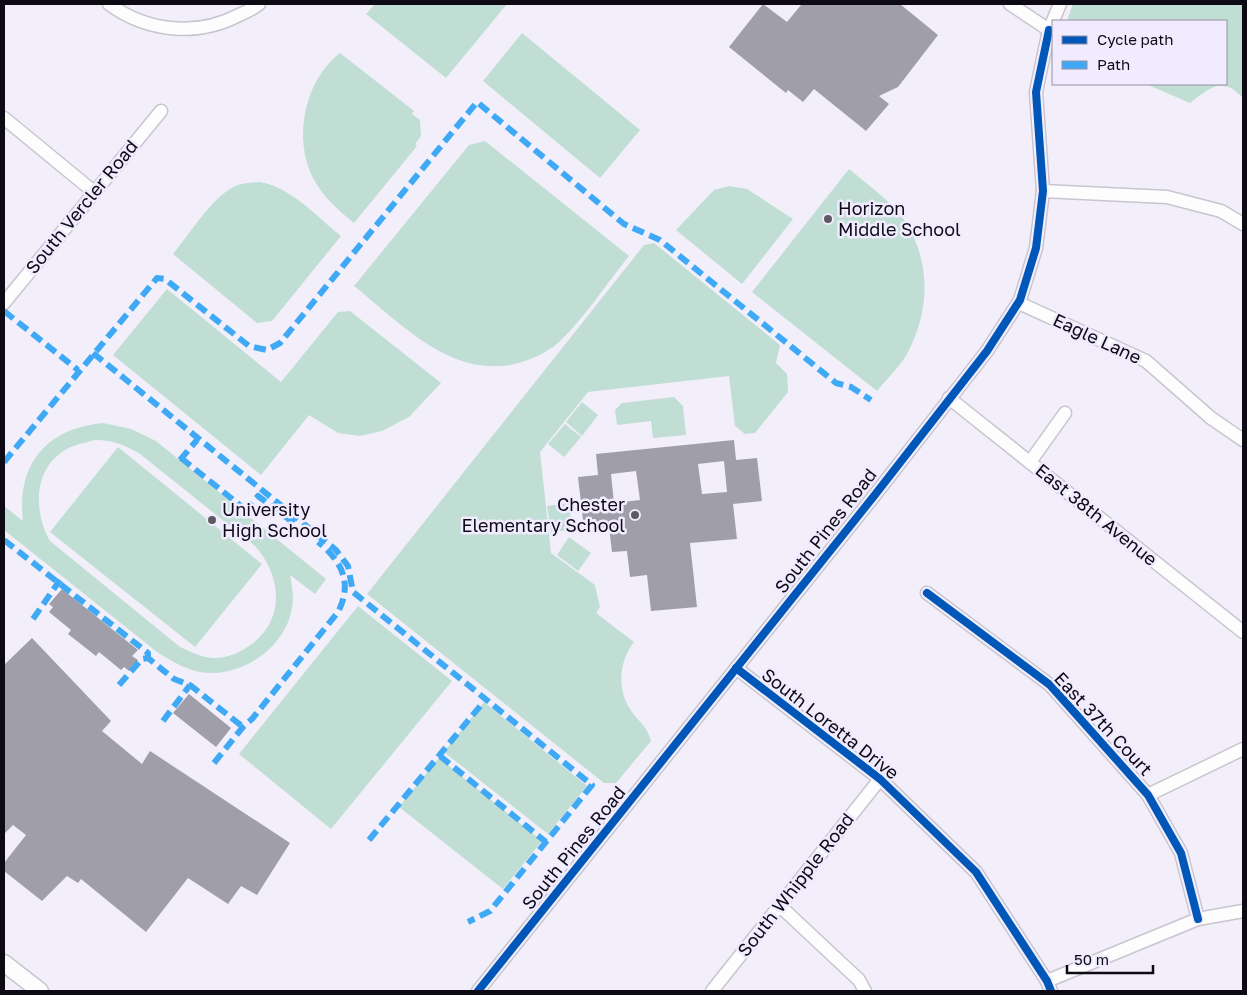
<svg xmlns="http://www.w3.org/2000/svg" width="1247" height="995" viewBox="0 0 1247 995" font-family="'Golos Text',sans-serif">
	<rect width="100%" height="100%" fill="#f2effa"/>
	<!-- green -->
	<g fill="#c0ded4" fill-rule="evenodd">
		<path d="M375 4H507L446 78 366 14Z"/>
		<path d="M1073 4H1243V98C1223 76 1210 87 1190 103L1146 84H1226V21H1067Z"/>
		<path d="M522 33 640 130 600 178 483 81Z"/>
		<path d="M340 53 414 111 412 114 420 120 421 136 415 144 417 146 354 223C338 210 323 197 313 178 293 138 304 81 340 53Z"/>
		<path d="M485 141 629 256C608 282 582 321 559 342 547 353 530 360 515 364 449 378 401 323 354 286L469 145Z"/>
		<path d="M849 169C868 185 891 201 905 221 931 262 930 310 908 352 901 366 887 378 877 391L752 292Z"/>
		<path d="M260 182C291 187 317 217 341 236L272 321 257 323 173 254C189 235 209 202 230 189 239 183 249 183 260 182Z"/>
		<path d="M729 186 747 189 793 219 742 284 676 230 714 190Z"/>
		<path d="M654 243 780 345 776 363 787 374 788 392 755 433 745 434 735 426 729 376 588 392 540 452 551 553 595 585 600 607 596 613 634 642C619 661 617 689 630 709 638 722 647 725 651 741L616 783H604L367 594 644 245Z"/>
		<path d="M167 289 281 382 338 312 350 311 441 383 409 417 382 431 360 436 338 433 309 415 261 475 113 355Z"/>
		<path d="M674 397 683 406 686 435 653 438 651 421 617 425 615 410 622 403Z"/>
		<path d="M582 402 598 415 582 436 566 422Z"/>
		<path d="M103 423 131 429 156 441 326 579 315 594 290 575C291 582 293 590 293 598 292 641 251 673 210 673 191 673 173 662 157 652L4 530V506L23 521C16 464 47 428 103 423ZM95 440C113 440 125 445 140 454L255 546C281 575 286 618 252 644 241 652 230 657 217 658 204 659 191 652 180 647L50 541C34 513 33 472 62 452 72 445 84 443 95 440Z"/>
		<path d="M565 424 581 437 564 457 548 444Z"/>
		<path d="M118 447 262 564 195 647 50 532Z"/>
		<path d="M569 503 572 530 551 532 547 506Z"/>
		<path d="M569 537 591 553 578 571 557 555Z"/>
		<path d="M358 606 452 681 331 829 239 754Z"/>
		<path d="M484 702 587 786 548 834 444 752Z"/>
		<path d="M439 758 542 841 503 889 399 807Z"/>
	</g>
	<!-- building -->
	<g fill="#a09fa9" fill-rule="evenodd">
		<path d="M763 4 787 22 801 5 805 4H900L938 35 898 87 879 96 889 104 866 131 814 89 803 102 788 90 786 93 729 47Z"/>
		<path d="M734 440 736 460 757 458 762 501 733 504 737 539 690 543 697 607 651 611 647 575 630 577 627 551 612 552 609 527 597 528 596 519 583 520 578 477 598 475 596 454ZM724 461 727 492 702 494 698 464ZM636 471 640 500 614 503 611 474Z"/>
		<path d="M62 589 138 650 132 656 138 660 129 671 124 667 121 670 99 652 96 656 68 634 71 630 49 612 53 607 49 604Z"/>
		<path d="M32 638 111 721 102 731 142 764 150 751 290 843 257 895 241 886 228 904 188 878 146 932 81 879 78 883 67 876 42 901 4 871V863L26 835 13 825 4 834V665Z"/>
		<path d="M189 694 231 728 216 747 173 713Z"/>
	</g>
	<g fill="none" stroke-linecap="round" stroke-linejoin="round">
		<!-- minor casing -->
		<g stroke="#c8c5d0" stroke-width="15">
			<g id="minor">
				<path d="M109 4C147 32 197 37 239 15 246 12 253 9 259 4"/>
				<path d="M1010 4 1049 30"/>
				<path d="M4 118 94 192"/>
				<path d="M1043 191 1167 197 1221 211 1243 224"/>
				<path d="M1020 300 1019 303 1146 361 1211 418 1243 440"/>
				<path d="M4 303 161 111"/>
				<path d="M949 398 1243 632"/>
				<path d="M1030 462 1065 413"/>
				<path d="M927 593 1050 685 1148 795 1181 853 1198 919"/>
				<path d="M736 668 880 779 976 872 1047 981 1051 991"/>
				<path d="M1148 795 1243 749"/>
				<path d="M780 906 859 980 865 991"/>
				<path d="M1047 981 1198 919 1243 911"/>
				<path d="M478 991 874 496 987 351 1020 300 1036 248 1043 191 1036 92 1049 30 1060 4"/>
				<path d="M712 991 880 779"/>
			</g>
		</g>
		<!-- major casing -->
		<g stroke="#c8c5d0" stroke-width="19">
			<path id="major" d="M4 963 40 991"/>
		</g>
		<!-- minor -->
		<use href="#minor" stroke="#fdfdfe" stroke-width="12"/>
		<!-- major -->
		<use href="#major" stroke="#fdfdfe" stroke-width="16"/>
		<!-- quiet -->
		<g stroke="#3fa9f5" stroke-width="6" stroke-dasharray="12 6" stroke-linecap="butt">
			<path d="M4 311 78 370"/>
			<path d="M93 353 336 550 348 566 353 592 592 785 490 911 468 922"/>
			<path d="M181 458 246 510"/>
			<path d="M180 460 197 440"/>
			<path d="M4 462 157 278 165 279 249 346 267 350 280 343 477 102 624 224 660 240 836 383 851 387 871 400"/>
			<path d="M245 512 258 496 294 523"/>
			<path d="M4 540 148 653V658"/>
			<path d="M33 619 60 580"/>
			<path d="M119 685 142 659 148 658 174 679 190 685 243 727"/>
			<path d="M163 721 190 685"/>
			<path d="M440 756 546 842"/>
			<path d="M214 763 243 727 252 719 338 612C353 583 342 561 318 542"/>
			<path d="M369 840 486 699"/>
		</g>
		<!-- cycleway casing -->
		<g stroke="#f0ebfe" stroke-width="11">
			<g id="cycleway">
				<path d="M927 593 1050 685 1148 795 1181 853 1198 919"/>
				<path d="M736 668 880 779 976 872 1047 981 1051 991"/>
				<path d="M478 991 874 496 987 351 1020 300 1036 248 1043 191 1036 92 1049 30"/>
			</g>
		</g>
		<!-- cycleway -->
		<use href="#cycleway" stroke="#0057b8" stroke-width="8"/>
	</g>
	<!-- markers -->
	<g fill="#5d5a64" stroke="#f0ebfe" stroke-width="2">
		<circle cx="828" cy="219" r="5"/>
		<circle cx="635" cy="515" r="5"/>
		<circle cx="212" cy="520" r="5"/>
	</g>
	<g text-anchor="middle" stroke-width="5" stroke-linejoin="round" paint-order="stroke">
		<!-- street labels -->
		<g font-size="18" fill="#0d0a14" stroke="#f0ebfe">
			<text transform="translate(82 207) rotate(-51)" y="6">South Vercler Road</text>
			<text transform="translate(1097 339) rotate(25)" y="6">Eagle Lane</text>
			<text transform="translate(1096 515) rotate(39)" y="6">East 38th Avenue</text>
			<text transform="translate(826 531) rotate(-52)" y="6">South Pines Road</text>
			<text transform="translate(830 724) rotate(38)" y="6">South Loretta Drive</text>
			<text transform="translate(1103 724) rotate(47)" y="6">East 37th Court</text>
			<text transform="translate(574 848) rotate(-51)" y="6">South Pines Road</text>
			<text transform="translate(796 885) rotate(-52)" y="6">South Whipple Road</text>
		</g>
		<!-- poi labels -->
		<g font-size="18" fill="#0d0a14" stroke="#f0ebfe" text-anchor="start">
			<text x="838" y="215">Horizon<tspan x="838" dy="21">Middle School</tspan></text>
			<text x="625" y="511" text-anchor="end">Chester<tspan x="625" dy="21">Elementary School</tspan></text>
			<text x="222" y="516">University<tspan x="222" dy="21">High School</tspan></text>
		</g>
	</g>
	<!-- border -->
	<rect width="1247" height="995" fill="none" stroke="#0d0a14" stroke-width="10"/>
	<!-- legend -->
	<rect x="1052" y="20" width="175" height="65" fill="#f0ebfe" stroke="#9591a0"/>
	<rect x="1062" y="36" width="25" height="8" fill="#0057b8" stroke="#9591a0"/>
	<text x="1097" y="45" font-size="15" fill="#0d0a14">Cycle path</text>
	<rect x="1062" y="61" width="25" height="8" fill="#3fa9f5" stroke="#9591a0"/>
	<text x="1097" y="70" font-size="15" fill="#0d0a14">Path</text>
	<!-- scale -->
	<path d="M1067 965v8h86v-8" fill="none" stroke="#0d0a14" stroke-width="2.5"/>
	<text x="1074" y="965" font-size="15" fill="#0d0a14" stroke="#f0ebfe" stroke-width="4" paint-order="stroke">50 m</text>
</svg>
